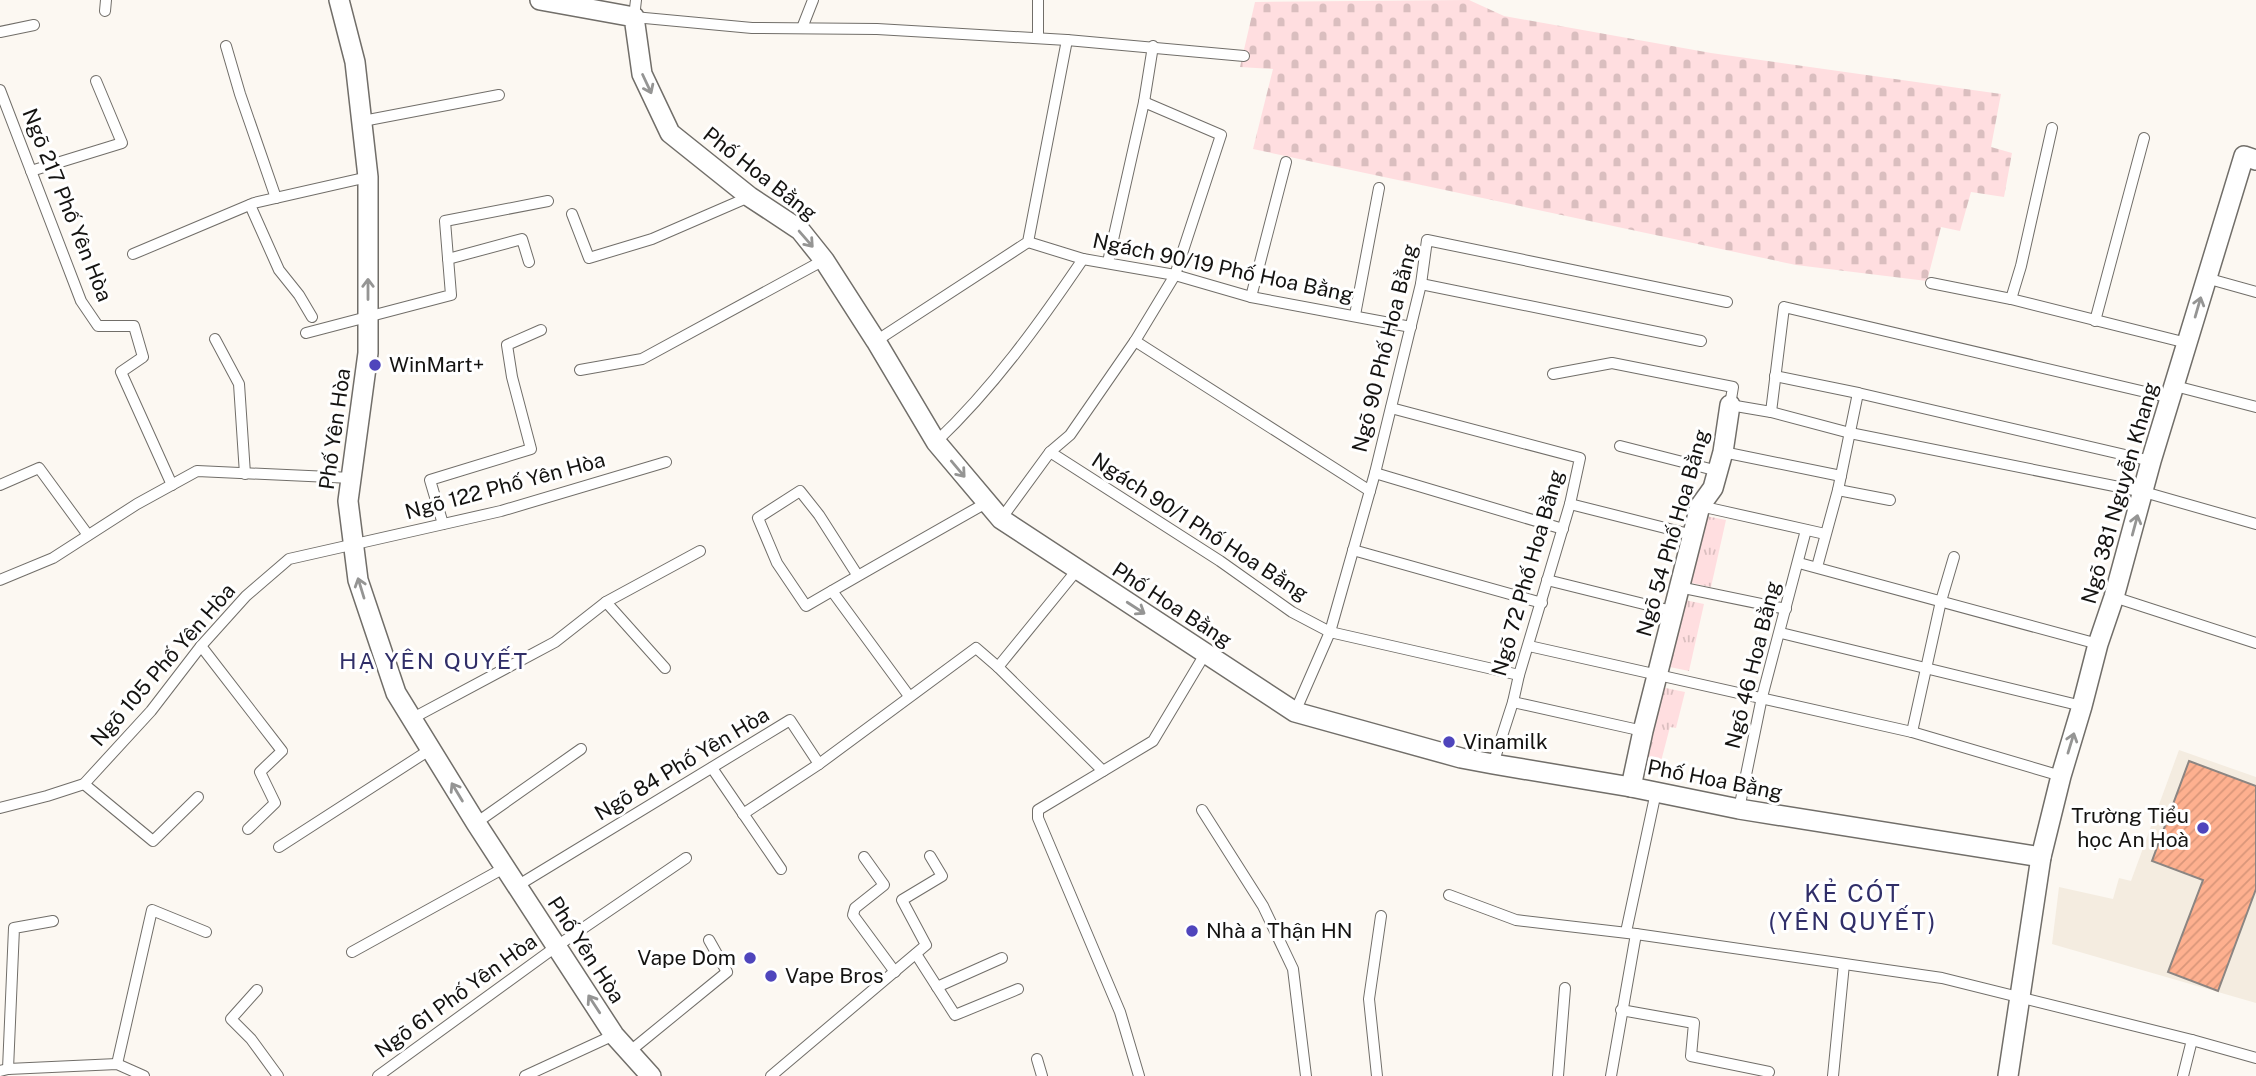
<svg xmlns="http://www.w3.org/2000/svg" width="2256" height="1076" viewBox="0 0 2256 1076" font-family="'Public Sans',sans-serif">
	<defs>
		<pattern id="cemetery-stones" width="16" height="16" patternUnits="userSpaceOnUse" patternTransform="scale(1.75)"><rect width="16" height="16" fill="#ffdee0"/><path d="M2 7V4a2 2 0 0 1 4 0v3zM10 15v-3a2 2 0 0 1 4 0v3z" fill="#dabebf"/></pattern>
		<pattern id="park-tufts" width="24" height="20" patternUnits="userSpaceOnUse" patternTransform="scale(1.75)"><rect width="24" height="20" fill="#ffdee0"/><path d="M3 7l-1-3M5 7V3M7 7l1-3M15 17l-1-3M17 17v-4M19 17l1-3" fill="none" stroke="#dabebf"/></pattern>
		<pattern id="building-hatch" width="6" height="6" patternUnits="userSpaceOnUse" patternTransform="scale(1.75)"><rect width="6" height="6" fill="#feb08f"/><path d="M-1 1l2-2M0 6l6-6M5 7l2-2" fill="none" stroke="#d9967a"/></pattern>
	</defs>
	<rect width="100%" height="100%" fill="#fcf8f2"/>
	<!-- built -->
	<path fill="#f4ece0" d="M2179 750 2256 777V1003L2052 944 2059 887 2113 899 2119 878 2131 881Z"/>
	<!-- cemetery -->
	<path fill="url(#cemetery-stones)" d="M1469 0 1504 16 1711 53 2001 94 1991 147 2012 153 2004 197 1971 192 1960 231 1941 227 1927 281 1796 265 1253 149 1273 69 1240 67 1255 2Z"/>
	<!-- park -->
	<g fill="url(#park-tufts)">
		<path d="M1701 515 1726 520 1711 587 1687 582Z"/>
		<path d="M1680 599 1704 604 1689 671 1665 666Z"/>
		<path d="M1661 687 1685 692 1676 728 1670 727 1659 769 1642 765Z"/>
	</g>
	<!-- building -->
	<path fill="url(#building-hatch)" stroke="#8b8582" stroke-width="2" d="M2189 761 2256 786V889L2218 991 2168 972 2203 880 2152 861Z"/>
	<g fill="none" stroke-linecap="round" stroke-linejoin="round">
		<!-- service casing -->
		<g stroke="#716e69" stroke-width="12">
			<g id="service">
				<path d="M636 0 634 17 752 28 877 29 1067 40 1244 56"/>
				<path d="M105 11 106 0"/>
				<path d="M802 28 813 0"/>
				<path d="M0 32 34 25"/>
				<path d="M1038 38V0"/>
				<path d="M226 46 240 94 276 198"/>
				<path d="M0 90 81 301 98 326H134L143 357 121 372 172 485"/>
				<path d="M1144 102 1153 46"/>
				<path d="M363 121 499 95"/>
				<path d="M31 171 122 143 96 81"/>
				<path d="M250 205 279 270 299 295 312 317"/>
				<path d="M572 214 589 258 652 239 749 197"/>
				<path d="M1028 242 1083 259 1175 275 1251 297 1411 327"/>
				<path d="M133 254 254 203 368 177"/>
				<path d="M448 259 522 239 529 262"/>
				<path d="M2206 278 2256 292"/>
				<path d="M1931 283 2011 299 2187 343"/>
				<path d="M1421 284 1701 341"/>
				<path d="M1251 297 1286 162"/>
				<path d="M2011 299 2021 266 2052 128"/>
				<path d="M1355 315 1379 188"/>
				<path d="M2095 321 2144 138"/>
				<path d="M306 333 451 295 445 221 548 201"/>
				<path d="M215 339 239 384 245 474"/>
				<path d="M876 341 1028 242 1067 40"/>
				<path d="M1135 341 1370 491"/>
				<path d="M580 370 642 359 824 260"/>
				<path d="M1553 374 1612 363 1733 387 1730 405 1771 412 1784 307 2171 398"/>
				<path d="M1775 376 1858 393 2151 461"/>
				<path d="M2175 386 2256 407"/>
				<path d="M1391 408 1580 458 1570 504 1519 675 1513 702 1493 764"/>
				<path d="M1771 412 1850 433 2144 492 2256 524"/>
				<path d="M936 442C993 388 1039 324 1083 259"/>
				<path d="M1620 446 1718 471"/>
				<path d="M1050 452 1220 561 1292 612 1330 632 1519 675"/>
				<path d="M1723 452 1841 476"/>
				<path d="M1375 473 1563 529"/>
				<path d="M0 485 39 468 88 535"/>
				<path d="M1838 490 1890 500"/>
				<path d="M1570 504 1693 535"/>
				<path d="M1700 506 1825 534"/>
				<path d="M1001 519 1050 452 1070 435 1135 341 1175 275 1221 135 1144 102 1108 262"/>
				<path d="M443 524 430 480 531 449 512 377 507 345 541 330"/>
				<path d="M1353 550 1542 603"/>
				<path d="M1799 563 2098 644"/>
				<path d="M1817 567 1838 490 1858 393"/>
				<path d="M858 576 819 515 800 491 758 518 777 563 806 606C866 571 926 537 986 503"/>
				<path d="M0 580 53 558 137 504 197 471 352 478"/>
				<path d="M1547 580 1672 611"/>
				<path d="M1679 587 1786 609"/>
				<path d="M832 591 909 696"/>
				<path d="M2114 597 2256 643"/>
				<path d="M606 602 665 668"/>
				<path d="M1781 633 2082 706"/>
				<path d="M201 646 282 751 260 772 275 803 248 829"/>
				<path d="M1529 646 1912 732 2061 776"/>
				<path d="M998 667 1077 570"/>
				<path d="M1513 702 1643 731"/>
				<path d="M1295 712 1330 632 1375 473 1421 284 1427 240 1727 302"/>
				<path d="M413 718 555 642 606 602 700 551"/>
				<path d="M1912 732 1941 601 1954 557"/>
				<path d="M712 768 781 869"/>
				<path d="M84 784 153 841 198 797"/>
				<path d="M0 808 47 796 84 784 151 711 201 646 246 596 289 559 501 511 666 462"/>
				<path d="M1739 809 1762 697 1806 530"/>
				<path d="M1202 810 1263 906 1293 969 1306 1076"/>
				<path d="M743 814 819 764 976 648 998 667 1103 771"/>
				<path d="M476 823 581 749"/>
				<path d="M279 847 431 749"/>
				<path d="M864 857 884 885 855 908 853 915 895 972"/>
				<path d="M517 886 790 720 819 764"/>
				<path d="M1449 895 1516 920 1636 934 1942 978 2192 1040 2256 1058"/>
				<path d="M1626 932 1656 792"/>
				<path d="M352 952 504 868"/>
				<path d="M916 954 955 1015 1018 989"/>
				<path d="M937 987 1002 958"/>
				<path d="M257 990 231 1019 251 1039 278 1076"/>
				<path d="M1621 1010 1694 1023 1691 1056 1769 1072"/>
				<path d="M629 1052 727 972 709 940"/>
				<path d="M1037 1059 1042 1076"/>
				<path d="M117 1064 152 910 206 932"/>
				<path d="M8 1069 14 928 53 921"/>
				<path d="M0 1071 8 1069 117 1064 144 1076"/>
				<path d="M378 1076 557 946 686 858"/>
				<path d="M525 1076 614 1035"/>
				<path d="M771 1076 926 945 902 900 942 876 930 856"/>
				<path d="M1139 1076 1120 1012 1038 818V810L1153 741 1205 654"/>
				<path d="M1377 1076 1369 999 1381 916"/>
				<path d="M1558 1076 1565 988"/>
				<path d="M1611 1076 1636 934"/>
				<path d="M1833 1076 1844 964"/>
				<path d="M2183 1076 2192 1040"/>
			</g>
		</g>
		<!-- minor casing -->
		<g stroke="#716e69" stroke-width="22">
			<g id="minor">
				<path d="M339 0 355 62 368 177V353L348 501 358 580 396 693 476 823 614 1035 651 1076"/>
				<path d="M540 0 634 17 642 74 670 133 750 197 800 230 824 260 876 341 936 442 1001 519 1295 712 1461 758 1493 764 1631 787 1739 809 2041 857"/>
				<path d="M1631 787 1643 731 1700 506 1713 488 1723 452 1730 405"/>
				<path d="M2008 1076 2041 857 2061 776 2082 706 2098 644 2114 597 2151 461 2244 156 2256 160"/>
			</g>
		</g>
		<!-- service -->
		<use href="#service" stroke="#fff" stroke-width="10"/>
		<!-- minor -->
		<use href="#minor" stroke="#fff" stroke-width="19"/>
	</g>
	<!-- one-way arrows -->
	<defs><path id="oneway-shaft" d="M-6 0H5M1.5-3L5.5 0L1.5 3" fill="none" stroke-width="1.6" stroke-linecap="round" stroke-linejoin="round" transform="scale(1.75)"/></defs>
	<g stroke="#959594">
		<use href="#oneway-shaft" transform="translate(647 84) rotate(65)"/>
		<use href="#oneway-shaft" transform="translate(806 239) rotate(49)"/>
		<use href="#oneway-shaft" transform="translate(368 289) rotate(-90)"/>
		<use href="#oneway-shaft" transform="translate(2198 307) rotate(-74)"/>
		<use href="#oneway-shaft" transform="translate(958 469) rotate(50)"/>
		<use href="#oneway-shaft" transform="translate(2135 525) rotate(-75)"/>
		<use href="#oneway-shaft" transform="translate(361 588) rotate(-107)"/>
		<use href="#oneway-shaft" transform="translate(1136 608) rotate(33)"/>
		<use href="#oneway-shaft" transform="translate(2071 743) rotate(-73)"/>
		<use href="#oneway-shaft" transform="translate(457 792) rotate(-121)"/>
		<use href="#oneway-shaft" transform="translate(594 1004) rotate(-123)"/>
	</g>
	<!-- markers -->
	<g fill="#4f45bc" stroke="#fff" stroke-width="2.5">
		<circle cx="375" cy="365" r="7"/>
		<circle cx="1449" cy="742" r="7"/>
		<circle cx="2203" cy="828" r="7"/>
		<circle cx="1192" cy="931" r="7"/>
		<circle cx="750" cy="958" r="7"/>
		<circle cx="771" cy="976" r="7"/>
	</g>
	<g text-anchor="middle" stroke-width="6" stroke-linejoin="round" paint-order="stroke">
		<!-- street labels -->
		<g font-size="21" fill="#141311" stroke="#fff">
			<text transform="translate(760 174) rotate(38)" y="7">Phố Hoa Bằng</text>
			<text transform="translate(67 205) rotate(68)" y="7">Ngõ 217 Phố Yên Hòa</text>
			<text transform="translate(1223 268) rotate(12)" y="7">Ngách 90/19 Phố Hoa Bằng</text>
			<text transform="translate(1385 348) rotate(-76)" y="7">Ngõ 90 Phố Hoa Bằng</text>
			<text transform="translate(335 429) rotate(-82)" y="7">Phố Yên Hòa</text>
			<text transform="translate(505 486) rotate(-15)" y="7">Ngõ 122 Phố Yên Hòa</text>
			<text transform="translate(2120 493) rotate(-74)" y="7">Ngõ 381 Nguyễn Khang</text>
			<text transform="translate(1200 527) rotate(33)" y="7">Ngách 90/1 Phố Hoa Bằng</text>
			<text transform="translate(1673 533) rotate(-74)" y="7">Ngõ 54 Phố Hoa Bằng</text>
			<text transform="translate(1528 573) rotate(-74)" y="7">Ngõ 72 Phố Hoa Bằng</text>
			<text transform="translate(1172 605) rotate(33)" y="7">Phố Hoa Bằng</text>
			<text transform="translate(163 665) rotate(-49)" y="7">Ngõ 105 Phố Yên Hòa</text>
			<text transform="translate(1753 665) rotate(-76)" y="7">Ngõ 46 Hoa Bằng</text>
			<text transform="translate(682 764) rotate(-31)" y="7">Ngõ 84 Phố Yên Hòa</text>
			<text transform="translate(1715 780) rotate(11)" y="7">Phố Hoa Bằng</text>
			<text transform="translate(586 950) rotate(57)" y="7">Phố Yên Hòa</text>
			<text transform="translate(456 996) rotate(-36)" y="7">Ngõ 61 Phố Yên Hòa</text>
		</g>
		<!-- poi labels -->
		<g font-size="21" fill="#141311" stroke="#fff" text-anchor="start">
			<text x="389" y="372">WinMart+</text>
			<text x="1463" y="749">Vinamilk</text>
			<text x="2189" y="823" text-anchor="end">Trường Tiểu<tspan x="2189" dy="24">học An Hoà</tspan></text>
			<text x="1206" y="938">Nhà a Thận HN</text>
			<text x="736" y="965" text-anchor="end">Vape Dom</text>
			<text x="785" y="983">Vape Bros</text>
		</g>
		<!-- neighbourhood labels -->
		<g font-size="23" letter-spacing="2" fill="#302e68" stroke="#fff">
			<text x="434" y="669">HẠ YÊN QUYẾT</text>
		</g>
		<!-- quarter labels -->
		<g font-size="24" letter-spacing="2" fill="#302e68" stroke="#fff">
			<text x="1853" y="902">KẺ CÓT<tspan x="1853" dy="28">(YÊN QUYẾT)</tspan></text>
		</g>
	</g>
</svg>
